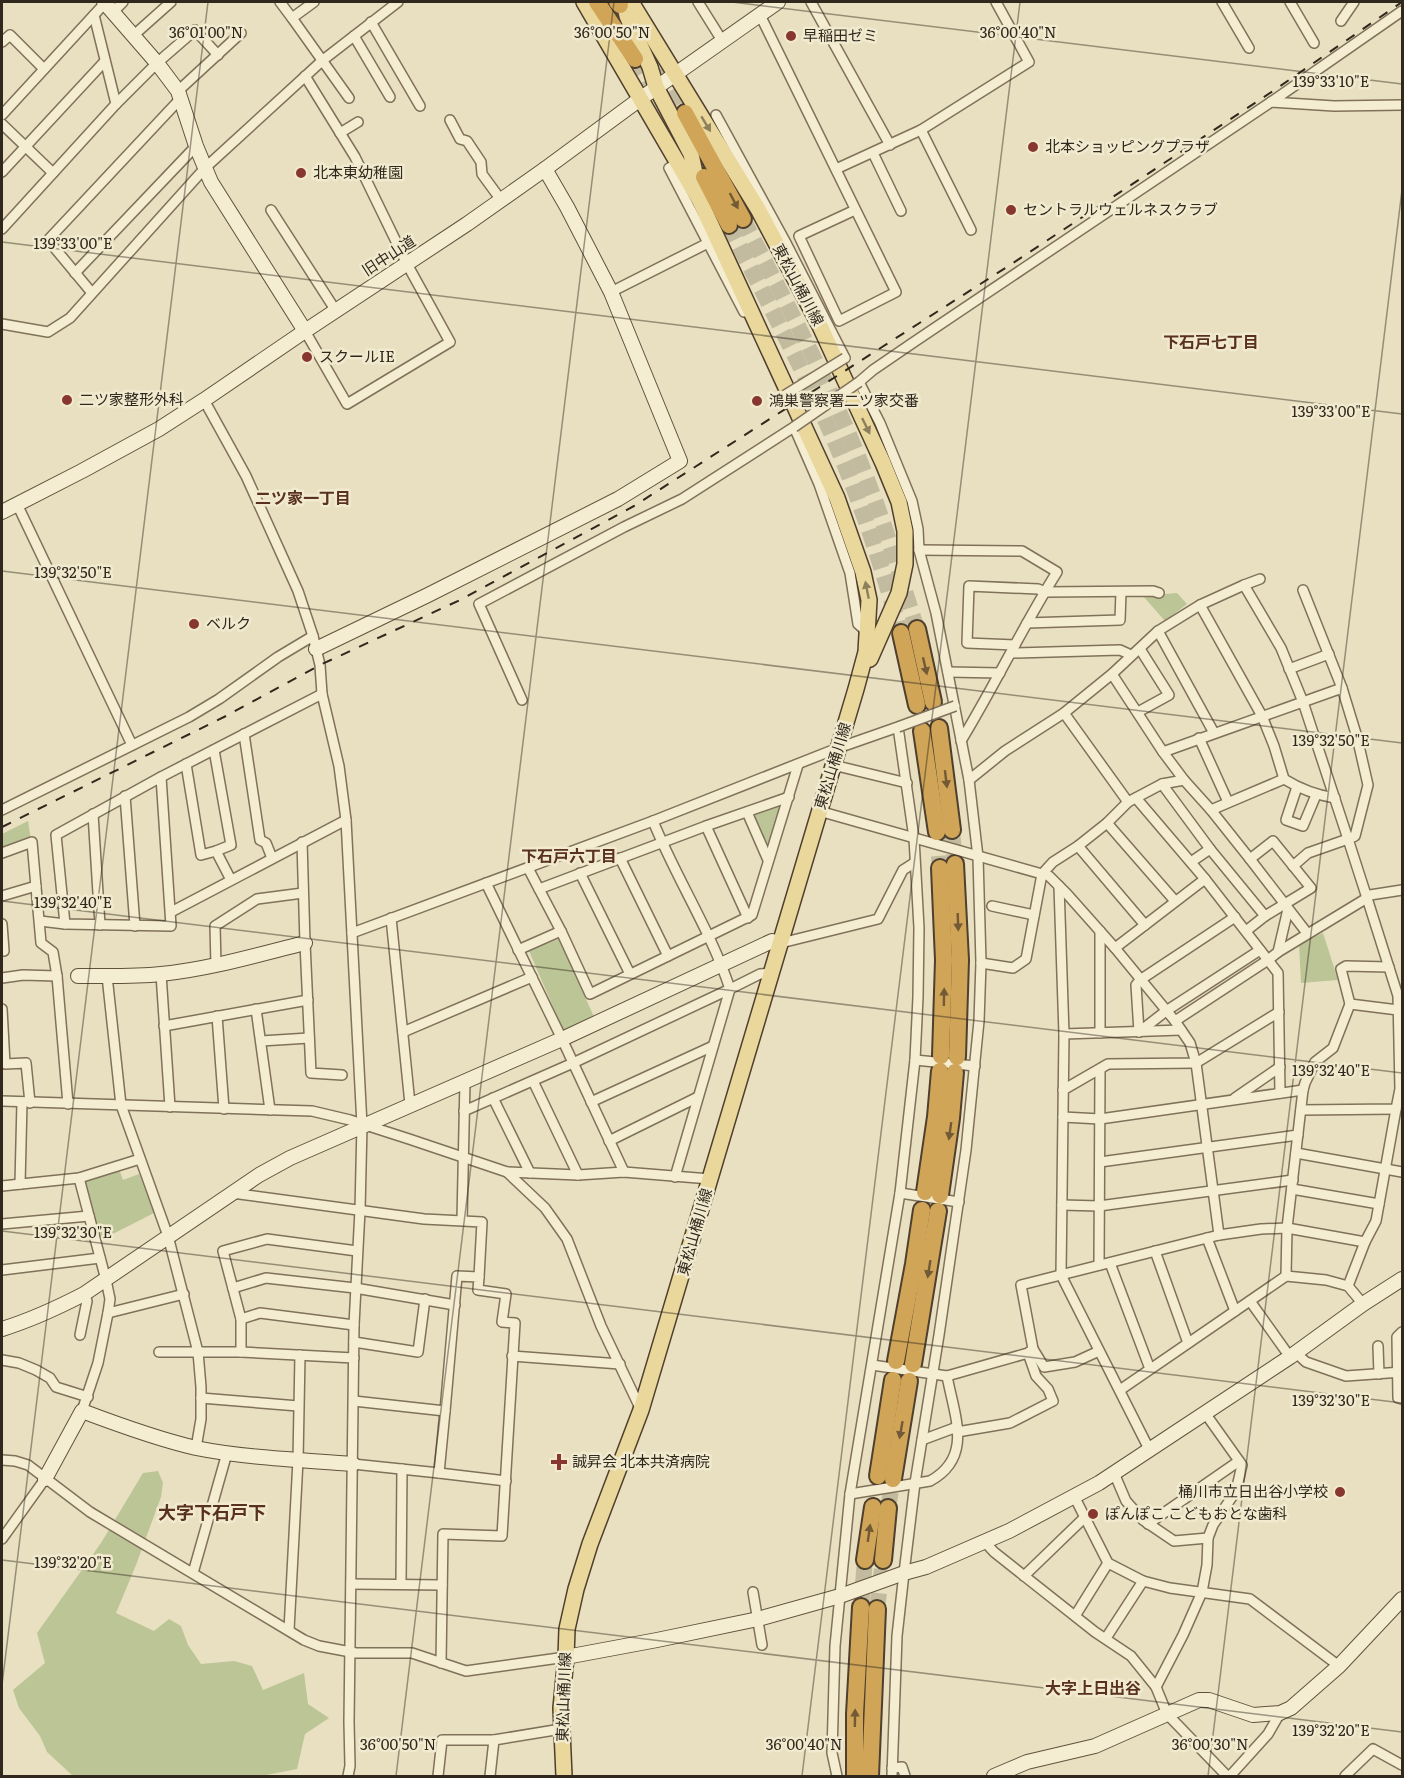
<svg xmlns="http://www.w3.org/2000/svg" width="1404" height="1778" viewBox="0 0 1404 1778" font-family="Literata,'Noto Sans JP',serif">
	<rect width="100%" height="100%" fill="#e8e0c0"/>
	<!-- green -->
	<g fill="#bcc596">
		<path d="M1177 593 1187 604 1165 621 1143 596Z"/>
		<path d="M779 803 782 805 770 846H766L752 816 753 813Z"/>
		<path d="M28 821 31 840 2 852V834Z"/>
		<path d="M1323 933 1338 980 1301 983 1299 944Z"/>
		<path d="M559 939 595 1019 564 1032 529 951Z"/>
		<path d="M119 1169 123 1180 139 1174 154 1213 99 1241 85 1184 86 1180Z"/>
		<path d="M158 1471 163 1483 161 1497 136 1565 116 1613 154 1631 169 1619 181 1626 188 1645 201 1664 234 1661 252 1666 263 1690 304 1673 308 1704 329 1718 305 1734 297 1769 261 1776H73L47 1752 40 1736 19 1708 13 1690 45 1663 37 1633 101 1543 143 1473Z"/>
	</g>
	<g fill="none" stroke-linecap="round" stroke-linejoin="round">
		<!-- highway-tunnel -->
		<g stroke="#c3bb9f" stroke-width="16" stroke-dasharray="16 8" stroke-linecap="butt">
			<path d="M647 49 685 113"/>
			<path d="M635 59 656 96"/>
			<path d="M743 219C787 305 834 391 868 482 887 530 901 580 917 629"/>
			<path d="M729 225C772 312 820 399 854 489 872 536 887 585 901 633"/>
			<path d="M952 830 955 864"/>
			<path d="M937 832 940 868"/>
			<path d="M888 1508 893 1479"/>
			<path d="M861 1607 865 1560"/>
			<path d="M877 1609 883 1560"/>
		</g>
		<!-- street casing -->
		<g stroke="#80715a" stroke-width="12">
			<g id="street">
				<path d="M280 2 292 18 314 2"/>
				<path d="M698 2 723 42"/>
				<path d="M811 2 890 145"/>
				<path d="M1222 2 1249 48"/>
				<path d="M1290 2 1314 43"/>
				<path d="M113 12 123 2"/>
				<path d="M760 15 896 292 839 321 799 236 855 210"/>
				<path d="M292 18 349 98"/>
				<path d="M1341 21 1354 2"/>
				<path d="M371 22 420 106"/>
				<path d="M134 35 171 2"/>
				<path d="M354 36 390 97"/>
				<path d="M2 42 10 35 44 69"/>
				<path d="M305 76 355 157 407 264 450 342 347 404 305 331"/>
				<path d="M178 91 241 33"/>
				<path d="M1271 102 1402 11"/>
				<path d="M116 104 157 63 195 30 218 55"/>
				<path d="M2 115 105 3"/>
				<path d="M716 115 786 243 845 358"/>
				<path d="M450 120 460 139 467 141 481 162 482 174 501 200"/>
				<path d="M2 124 53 173"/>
				<path d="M921 130 971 230"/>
				<path d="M340 133 358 122"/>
				<path d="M873 153 901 211"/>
				<path d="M677 163 669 168 744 312"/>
				<path d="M836 169 921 130 1029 62 996 2"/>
				<path d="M2 172 105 61"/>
				<path d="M271 210 336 311"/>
				<path d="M2 229 116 104 94 15"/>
				<path d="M75 273 196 146"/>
				<path d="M611 292 708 243"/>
				<path d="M92 293 48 240 181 98"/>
				<path d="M2 324 48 332 70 318 205 168 323 60 398 2"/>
				<path d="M204 400 246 476 298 591 313 636 320 665 322 694 339 766 346 820 362 1125 360 1210 354 1325 349 1722 350 1766 348 1776"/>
				<path d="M17 504 132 745"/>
				<path d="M919 550 1022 551 1057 572C1023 626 995 685 961 741"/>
				<path d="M1244 585 1260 579"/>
				<path d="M1303 590 1342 688 1357 737 1368 785 1355 836 1348 839 1367 898 1370 895 1402 890"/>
				<path d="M1200 605 1262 716 1274 746 1284 779C1300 789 1316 795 1335 798"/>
				<path d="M1027 623 1120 620 1121 592"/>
				<path d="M1158 631 1214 733"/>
				<path d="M1015 645 967 643 969 586 1038 589 1045 592 1153 591 1159 593"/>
				<path d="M1012 653 1120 650 1131 655"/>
				<path d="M1289 669 1329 654"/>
				<path d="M948 672 1000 673"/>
				<path d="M1112 674 1163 752 1184 780 1211 810 1250 859 1307 933"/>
				<path d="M522 700 479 604 624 527 682 499 794 427 819 484 850 573 858 624 868 633"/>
				<path d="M1138 712 1169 695 1140 649"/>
				<path d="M1064 713 1128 802"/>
				<path d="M244 734 260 840 266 843 272 858"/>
				<path d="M1199 738 1228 802"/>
				<path d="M214 750 231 845 216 851"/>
				<path d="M1163 752 1342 688"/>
				<path d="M186 764 201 855 216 851 231 880"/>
				<path d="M833 765 907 783"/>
				<path d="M969 780 1005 751 1064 713 1112 674 1158 631 1200 605 1244 585 1281 648 1303 702 1348 839 1308 853 1293 866"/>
				<path d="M1162 784 1210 849 1265 916"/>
				<path d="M1297 787 1286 820 1303 826 1316 795"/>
				<path d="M125 796 135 926"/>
				<path d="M1136 798 1205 879 1278 973 1280 1093"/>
				<path d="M2 810 189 717 219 699 278 657 313 636"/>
				<path d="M1211 810 1284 779"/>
				<path d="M819 811 1049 876 1067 894 1115 948 1175 1021 1190 1043 1196 1063 1219 1235"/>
				<path d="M747 812 768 860"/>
				<path d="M93 814 100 925"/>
				<path d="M1107 823 1175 901"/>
				<path d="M706 826 748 918"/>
				<path d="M302 842 305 943 311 1073 342 1075"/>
				<path d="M1078 846 1145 925"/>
				<path d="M2 853 32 842 41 943 53 952 57 976 68 1104"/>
				<path d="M620 858 668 956"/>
				<path d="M1191 862 1210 849"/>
				<path d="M528 868 561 931 590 994 752 915 798 765"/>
				<path d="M580 873 630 974"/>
				<path d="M486 883 562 1039 624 1172"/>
				<path d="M1059 886 1064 1034 1061 1275 1149 1449"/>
				<path d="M539 889 706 826 789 797"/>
				<path d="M2 896 36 886"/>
				<path d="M992 906 1034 915"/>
				<path d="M171 912 346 820"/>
				<path d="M391 918 410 1104"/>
				<path d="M40 921 65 924 171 926 161 777"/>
				<path d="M2 924 4 951H2"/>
				<path d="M65 924 56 835 161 777 322 694"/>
				<path d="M1246 931 1265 916 1311 888 1273 841 1250 859"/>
				<path d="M352 933 653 821 838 748 898 727 914 838 919 928 918 997 915 1060 900 1193 850 1494 835 1646 832 1753 837 1776"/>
				<path d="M781 943 878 919 903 870 914 863"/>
				<path d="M1115 948 1205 879"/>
				<path d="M518 950 561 931"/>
				<path d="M1278 952 1367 898 1398 996 1400 1089 1396 1109 1301 1110"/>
				<path d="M981 963 1013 968 1026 959 1042 874 1053 862 1078 846 1107 823 1128 802 1162 784 1184 780"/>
				<path d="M216 965 215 926 257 899 303 893"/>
				<path d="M161 974 170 1107"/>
				<path d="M107 976 121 1105 168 1236 198 1352 201 1387V1419L196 1448"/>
				<path d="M2 978 23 975 57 976"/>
				<path d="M1350 1004 1398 1010"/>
				<path d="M2 1009 5 1064 26 1063 30 1103"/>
				<path d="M256 1009 270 1110"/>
				<path d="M217 1016 224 1109"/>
				<path d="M1175 1021 1268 960 1278 952 1288 909"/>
				<path d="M164 1026 308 1000"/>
				<path d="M403 1032 532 977"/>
				<path d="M1139 1032 1136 985 1140 980 1235 917"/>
				<path d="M1139 1032 1166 1011 1260 950"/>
				<path d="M1100 1033V931"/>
				<path d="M1064 1034 1181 1030"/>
				<path d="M261 1041 309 1038"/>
				<path d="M915 1060 975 1066"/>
				<path d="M533 1081 578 1175"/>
				<path d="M1063 1090 1108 1064 1196 1063 1279 1012"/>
				<path d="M493 1098 530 1173"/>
				<path d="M1235 1098 1280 1067"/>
				<path d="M2 1101 312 1111 350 1120 409 1139 507 1172 578 1175 624 1172 710 1179"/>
				<path d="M591 1102 713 1046"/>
				<path d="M464 1111 573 1063 730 989C711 931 676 878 653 821"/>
				<path d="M1063 1117 1100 1119 1303 1090"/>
				<path d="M609 1141 698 1097"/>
				<path d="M1296 1153 1402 1172"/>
				<path d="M1100 1162 1298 1135"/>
				<path d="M507 1172 545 1208 567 1239 601 1326 641 1410"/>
				<path d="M675 1177 730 989 760 974 772 973"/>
				<path d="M79 1178 106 1280 110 1299 108 1313 184 1294"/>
				<path d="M20 1184 22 1102"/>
				<path d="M2 1186 79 1178 140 1159"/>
				<path d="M1292 1189 1379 1204"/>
				<path d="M232 1193 424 1219 482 1222 479 1277"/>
				<path d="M900 1193 959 1202"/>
				<path d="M1062 1205 1099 1206 1293 1180"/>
				<path d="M462 1220 465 1081"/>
				<path d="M2 1224 89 1216"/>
				<path d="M1207 1238 1235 1311"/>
				<path d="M1155 1251 1188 1343"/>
				<path d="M1110 1263 1150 1369"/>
				<path d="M1099 1265 1100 1070"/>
				<path d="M2 1270 100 1258"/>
				<path d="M1286 1276 1287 1228 1303 1090 1305 1083 1315 1062 1333 1048 1350 1004 1341 969 1346 966 1389 967"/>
				<path d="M1348 1286 1365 1242 1376 1221 1396 1109"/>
				<path d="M233 1288 266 1278 355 1288 455 1305"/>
				<path d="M1250 1301 1290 1357"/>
				<path d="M241 1319 260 1313 354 1325"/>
				<path d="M1402 1332 1397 1337 1398 1398 1402 1399"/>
				<path d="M80 1335 87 1301 84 1294"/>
				<path d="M354 1342 418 1352 425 1299"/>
				<path d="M1378 1346 1379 1374"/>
				<path d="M1033 1349 1044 1367 1075 1362 1099 1351"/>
				<path d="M159 1352H241L354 1358"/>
				<path d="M241 1352V1319L223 1251 267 1239 357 1251"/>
				<path d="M1296 1353 1306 1362 1346 1376 1402 1372"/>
				<path d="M512 1356 620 1364"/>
				<path d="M2 1360 19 1363 36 1370 50 1378 56 1387 88 1397"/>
				<path d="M872 1365 947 1376 1028 1353 1033 1349 1021 1285 1219 1235 1261 1229 1287 1228 1365 1242"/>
				<path d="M1120 1390 1286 1276 1326 1280 1348 1286 1363 1304"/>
				<path d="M201 1398 298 1406"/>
				<path d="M354 1401 445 1411 457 1276 479 1277 478 1290 506 1294 502 1322 515 1323 502 1536 443 1534 441 1663"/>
				<path d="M82 1411 98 1363 108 1313"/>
				<path d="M957 1432 1010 1423 1053 1401 1048 1389 1036 1376 1028 1353"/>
				<path d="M922 1440 957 1427"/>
				<path d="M2 1460 15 1461 28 1465 90 1512 304 1640 319 1646 356 1653H412L466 1671 566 1657"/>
				<path d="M353 1464 439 1473 445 1411"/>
				<path d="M439 1473 506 1481"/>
				<path d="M1114 1473 1126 1501 1143 1520 1174 1541 1208 1538"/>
				<path d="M850 1494 930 1481C974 1457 954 1415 947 1376"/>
				<path d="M1074 1496 1108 1563 1143 1581 1170 1588 1250 1599 1339 1666"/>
				<path d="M1148 1524 1239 1461"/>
				<path d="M2 1539 45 1479"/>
				<path d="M984 1541 994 1552 1095 1632 1131 1656 1156 1687 1167 1714 1227 1776"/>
				<path d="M193 1573 227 1453"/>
				<path d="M1024 1576 1084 1518"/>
				<path d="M351 1584 442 1585"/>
				<path d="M401 1584 402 1469"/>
				<path d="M753 1592 762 1645"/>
				<path d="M1075 1616 1108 1563"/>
				<path d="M289 1630 298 1460 300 1355"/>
				<path d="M1106 1638 1143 1581"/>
				<path d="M1156 1687 1183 1635 1202 1592 1207 1565 1208 1538 1213 1525 1236 1491 1242 1465 1205 1413"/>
				<path d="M892 1768 902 1767 905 1776"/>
				<path d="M438 1776 442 1740H494"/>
				<path d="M490 1776 494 1740 561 1729"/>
				<path d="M892 1776 897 1636 904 1573 915 1483 939 1335 966 1150 979 1021 981 963 978 857 969 780 936 613 919 550 918 529 912 501 880 423 859 382 873 370 914 342 1271 102 1334 106 1402 105"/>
				<path d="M1230 1776 1268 1734 1280 1713"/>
				<path d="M1345 1776 1373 1749 1402 1765"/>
			</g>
		</g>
		<!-- secondary casing -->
		<g stroke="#61523d" stroke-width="16">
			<g id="secondary">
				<path d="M104 2 157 63 178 91 196 146 211 182 305 331"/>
				<path d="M2 512 82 471 159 429 204 400 305 331 467 224 545 169 640 99 778 2"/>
				<path d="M316 649 428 595 618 499 680 461 611 292 567 207 545 169"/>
				<path d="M78 976C105 976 133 977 161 974 210 969 257 955 305 943"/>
				<path d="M2 1329C31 1320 57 1308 84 1294L259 1175 290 1158 562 1039 772 941 781 943"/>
				<path d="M45 1479 82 1411C119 1425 157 1439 196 1448 245 1458 303 1460 353 1464"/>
				<path d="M566 1657 657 1640 758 1619 840 1596 904 1573 926 1567 1009 1531 1099 1483 1290 1357 1363 1304 1402 1279"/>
				<path d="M994 1776 1027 1762 1095 1746 1199 1700H1209L1253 1715 1280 1713 1291 1708 1339 1666 1402 1599"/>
			</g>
		</g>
		<!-- primary casing -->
		<g stroke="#4e3f2e" stroke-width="18">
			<g id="primary">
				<path d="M624 2 627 16 650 67 656 87 691 154 699 192"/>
				<path d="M631 2 758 209 820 326 883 463 899 502 905 531V564L899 593 870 659"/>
				<path d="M564 1776 561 1708 566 1657 567 1629 576 1589 590 1544 641 1410 856 689 866 652 869 600 863 572 837 498 700 201 584 2"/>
			</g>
		</g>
		<!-- highway casing -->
		<g stroke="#4e3f2e" stroke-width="20">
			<g id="highway">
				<path d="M597 2 635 59"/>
				<path d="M617 2 620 5"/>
				<path d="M685 113 743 219"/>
				<path d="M704 177 729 225"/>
				<path d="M917 629 933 702"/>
				<path d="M901 633 917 705"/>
				<path d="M939 728 952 830"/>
				<path d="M922 731 937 832"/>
				<path d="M955 864 960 960 957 1057"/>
				<path d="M940 868 944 960 941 1056"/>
				<path d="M925 1192 936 1117 940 1071"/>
				<path d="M940 1195 951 1118 955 1072"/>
				<path d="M896 1361 914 1264 922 1210"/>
				<path d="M913 1364 938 1211"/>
				<path d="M878 1476 893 1380"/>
				<path d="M893 1479 909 1381"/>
				<path d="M865 1560 873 1507"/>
				<path d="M883 1560 888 1508"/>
				<path d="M855 1776V1714L861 1607"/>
				<path d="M870 1776 877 1609"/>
			</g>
		</g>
		<!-- street -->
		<use href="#street" stroke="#f4edd2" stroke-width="9"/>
		<!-- secondary -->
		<use href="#secondary" stroke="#f4edd2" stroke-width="14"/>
		<!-- primary -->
		<use href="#primary" stroke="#e9d79b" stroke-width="15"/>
		<!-- highway -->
		<use href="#highway" stroke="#d0a558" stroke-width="16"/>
		<!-- rail -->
		<path stroke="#31281d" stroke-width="2" stroke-dasharray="10 10" stroke-linecap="butt" d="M2 827 226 716 320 665 460 600 634 506 1010 265 1276 89 1402 2"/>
		<!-- street-bridge casing -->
		<g stroke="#80715a" stroke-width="12" stroke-linecap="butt">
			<g id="street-bridge">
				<path d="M785 395 845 358"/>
				<path d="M794 427 859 382"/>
				<path d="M898 727 955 706"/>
			</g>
		</g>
		<!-- street-bridge -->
		<use href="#street-bridge" stroke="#f4edd2" stroke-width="9"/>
	</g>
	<!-- one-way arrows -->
	<defs><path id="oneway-solid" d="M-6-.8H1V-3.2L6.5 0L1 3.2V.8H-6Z" transform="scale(1.5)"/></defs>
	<g fill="#8d805c">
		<use href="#oneway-solid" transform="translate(706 124) rotate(59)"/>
		<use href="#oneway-solid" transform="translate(866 426) rotate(64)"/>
		<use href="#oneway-solid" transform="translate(867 590) rotate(-101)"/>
	</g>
	<g fill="#715a35">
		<use href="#oneway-solid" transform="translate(734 201) rotate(62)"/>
		<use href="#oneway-solid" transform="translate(925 666) rotate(77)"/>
		<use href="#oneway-solid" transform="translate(946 779) rotate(83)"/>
		<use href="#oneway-solid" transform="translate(958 922) rotate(88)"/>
		<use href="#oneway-solid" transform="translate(944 997) rotate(-89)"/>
		<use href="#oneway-solid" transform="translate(950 1131) rotate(98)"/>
		<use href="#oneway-solid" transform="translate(929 1269) rotate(99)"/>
		<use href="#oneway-solid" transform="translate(901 1430) rotate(100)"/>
		<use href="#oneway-solid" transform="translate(869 1533) rotate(-82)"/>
		<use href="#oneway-solid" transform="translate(855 1718) rotate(-89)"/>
	</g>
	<!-- ticks -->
	<path fill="none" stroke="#31281d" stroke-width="1.5" stroke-opacity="0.45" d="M732 2 1402 84M2 242 1402 414M2 571 1402 743M2 901 1402 1073M2 1231 1402 1403M2 1560 1402 1732M2 1685 208 2M396 1776 614 2M802 1776 1020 2M1208 1776 1402 190"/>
	<!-- markers -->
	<g fill="#883730" stroke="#f1eacf" stroke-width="2">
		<circle cx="791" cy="36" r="6"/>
		<circle cx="1033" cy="147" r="6"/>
		<circle cx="301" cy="173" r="6"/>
		<circle cx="1011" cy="210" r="6"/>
		<circle cx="307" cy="357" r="6"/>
		<circle cx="67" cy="400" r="6"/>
		<circle cx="757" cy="401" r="6"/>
		<circle cx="194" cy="624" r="6"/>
		<path d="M556 1453h6v6h6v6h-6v6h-6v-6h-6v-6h6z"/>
		<circle cx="1340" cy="1492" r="6"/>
		<circle cx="1093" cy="1514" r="6"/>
	</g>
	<g text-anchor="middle" stroke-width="5" stroke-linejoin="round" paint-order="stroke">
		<!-- poi labels -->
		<g font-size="15" fill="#31281d" stroke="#f1eacf" text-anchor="start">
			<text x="803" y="41">早稲田ゼミ</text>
			<text x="1045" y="152">北本ショッピングプラザ</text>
			<text x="313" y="178">北本東幼稚園</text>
			<text x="1023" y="215">セントラルウェルネスクラブ</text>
			<text x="319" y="362">スクールIE</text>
			<text x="79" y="405">二ツ家整形外科</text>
			<text x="769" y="406">鴻巣警察署二ツ家交番</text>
			<text x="206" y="629">ベルク</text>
			<text x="572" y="1467">誠昇会 北本共済病院</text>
			<text x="1328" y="1497" text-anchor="end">桶川市立日出谷小学校</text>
			<text x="1105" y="1519">ぽんぽこ こどもおとな歯科</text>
		</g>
		<!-- street labels -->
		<g font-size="15" fill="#31281d" stroke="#f1eacf">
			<text transform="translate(389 256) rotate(-33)" y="5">旧中山道</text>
			<text transform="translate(798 285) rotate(62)" y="5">東松山桶川線</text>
			<text transform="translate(833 766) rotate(-73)" y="5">東松山桶川線</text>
			<text transform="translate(695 1232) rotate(-74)" y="5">東松山桶川線</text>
			<text transform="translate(564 1697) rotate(-88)" y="5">東松山桶川線</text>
		</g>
		<!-- neighbourhood labels -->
		<g font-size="16" font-weight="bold" fill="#593121" stroke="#f1eacf">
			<text x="1211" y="348">下石戸七丁目</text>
			<text x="303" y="504">二ツ家一丁目</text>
			<text x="569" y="862">下石戸六丁目</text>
			<text x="1093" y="1694">大字上日出谷</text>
		</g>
		<!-- quarter labels -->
		<g font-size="18" font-weight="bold" fill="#593121" stroke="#f1eacf">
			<text x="212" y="1519">大字下石戸下</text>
		</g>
	</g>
	<g font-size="15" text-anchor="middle" fill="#31281d" stroke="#f1eacf" stroke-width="5" stroke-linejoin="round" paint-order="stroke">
		<text x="206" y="38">36°01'00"N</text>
		<text x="612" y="38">36°00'50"N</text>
		<text x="1018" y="38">36°00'40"N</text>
		<text x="1331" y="87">139°33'10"E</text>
		<text x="73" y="249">139°33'00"E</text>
		<text x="1331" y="417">139°33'00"E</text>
		<text x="73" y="578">139°32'50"E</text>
		<text x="1331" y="746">139°32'50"E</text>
		<text x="73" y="908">139°32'40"E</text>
		<text x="1331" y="1076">139°32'40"E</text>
		<text x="73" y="1238">139°32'30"E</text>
		<text x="1331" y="1406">139°32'30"E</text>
		<text x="73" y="1568">139°32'20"E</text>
		<text x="1331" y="1736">139°32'20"E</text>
		<text x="398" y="1750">36°00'50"N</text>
		<text x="804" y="1750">36°00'40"N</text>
		<text x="1210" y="1750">36°00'30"N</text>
	</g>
	<!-- border -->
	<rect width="1404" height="1778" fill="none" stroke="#31281d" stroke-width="6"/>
</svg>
